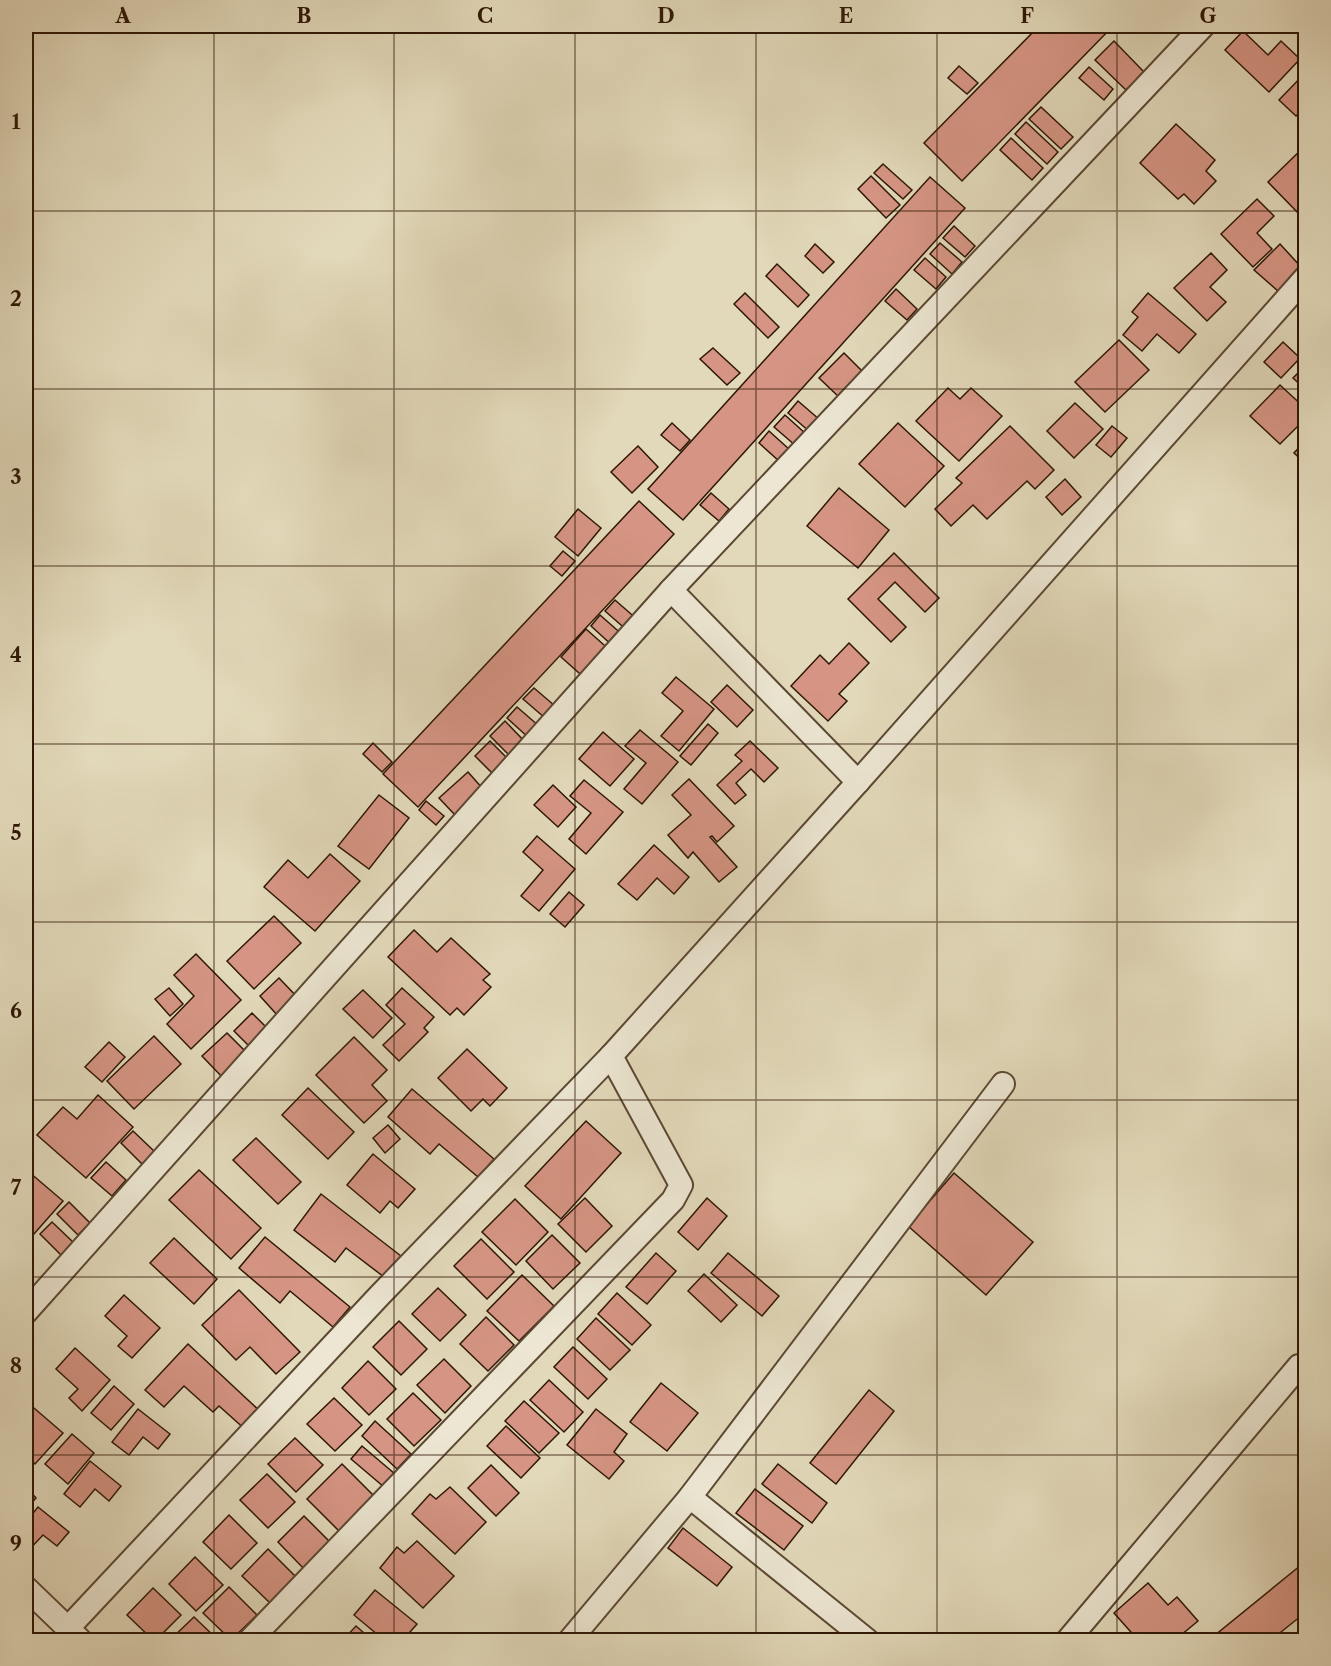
<svg xmlns="http://www.w3.org/2000/svg" width="1331" height="1666" viewBox="0 0 1331 1666" font-family="'Libre Caslon Text',serif">
	<rect width="100%" height="100%" fill="#e2d9ba"/>
	<filter id="stains"><feTurbulence type="fractalNoise" baseFrequency=".00333" numOctaves="4"/><feColorMatrix values="0 0 0 0 .2 0 0 0 0 .09 0 0 0 0 .02 0 0 0 .5 -.17"/></filter>
	<radialGradient id="worn" r=".72"><stop offset=".6" stop-color="#630" stop-opacity="0"/><stop offset="1" stop-color="#630" stop-opacity=".3"/></radialGradient>
	<!-- building -->
	<g fill="#d69584" stroke="#2f1706" stroke-width="1.5">
		<path d="M1039 26H1113L962 181 924 143Z"/>
		<path d="M1243 31 1268 55 1281 41 1300 59 1269 92 1225 50Z"/>
		<path d="M1114 41 1144 72 1126 90 1095 60Z"/>
		<path d="M959 66 978 83 967 94 948 78Z"/>
		<path d="M1089 67 1113 89 1104 100 1079 78Z"/>
		<path d="M1306 72V106L1296 116 1279 100Z"/>
		<path d="M1041 107 1073 137 1061 149 1029 119Z"/>
		<path d="M1306 113V127L1298 120Z"/>
		<path d="M1026 122 1058 152 1047 164 1015 134Z"/>
		<path d="M1176 124 1215 160 1206 171 1216 181 1194 204 1184 194 1178 199 1140 163Z"/>
		<path d="M1011 138 1043 168 1032 180 1000 150Z"/>
		<path d="M1304 147 1306 210 1300 215 1268 182Z"/>
		<path d="M883 164 912 190 903 199 874 173Z"/>
		<path d="M871 176 900 205 886 218 858 189Z"/>
		<path d="M930 177 965 208 683 520 648 489Z"/>
		<path d="M1257 199 1274 216 1257 233 1272 249 1253 267 1221 234Z"/>
		<path d="M954 226 975 246 965 257 943 238Z"/>
		<path d="M940 243 962 262 952 274 930 254Z"/>
		<path d="M815 244 834 262 823 273 805 256Z"/>
		<path d="M1280 244 1302 268 1279 292 1254 270Z"/>
		<path d="M1211 253 1227 270 1210 287 1226 302 1207 321 1174 288Z"/>
		<path d="M925 258 946 277 936 289 914 270Z"/>
		<path d="M777 264 809 295 798 307 766 276Z"/>
		<path d="M896 289 917 309 907 320 885 301Z"/>
		<path d="M745 293 779 327 768 338 734 304Z"/>
		<path d="M1148 293 1196 334 1179 353 1157 334 1142 351 1123 335 1138 317 1132 312Z"/>
		<path d="M1119 340 1149 370 1105 412 1075 382Z"/>
		<path d="M1283 342 1300 358 1281 378 1264 362Z"/>
		<path d="M713 348 740 373 727 385 700 359Z"/>
		<path d="M844 353 864 373 840 398 819 378Z"/>
		<path d="M1306 365V390L1293 378Z"/>
		<path d="M1280 385 1306 409V418L1280 444 1250 416Z"/>
		<path d="M948 388 960 399 971 388 1002 416 959 461 916 421Z"/>
		<path d="M798 401 820 420 810 432 788 413Z"/>
		<path d="M1075 403 1103 429 1074 458 1047 431Z"/>
		<path d="M785 415 806 434 796 446 774 427Z"/>
		<path d="M672 423 690 440 680 451 661 435Z"/>
		<path d="M898 423 944 466 905 507 859 464Z"/>
		<path d="M1010 426 1054 470 1035 489 1027 481 987 519 973 505 951 526 935 509 962 483 956 478Z"/>
		<path d="M1112 426 1127 438 1111 457 1096 445Z"/>
		<path d="M769 431 790 450 780 462 759 443Z"/>
		<path d="M1306 440V464L1294 453Z"/>
		<path d="M638 446 658 467 632 493 611 472Z"/>
		<path d="M1065 479 1081 497 1062 515 1046 497Z"/>
		<path d="M839 488 889 530 858 568 807 526Z"/>
		<path d="M711 493 729 509 719 521 700 505Z"/>
		<path d="M639 501 674 534 418 807 383 774Z"/>
		<path d="M578 509 601 528 578 556 555 537Z"/>
		<path d="M563 551 575 561 562 576 550 566Z"/>
		<path d="M894 553 939 598 925 612 895 582 878 599 906 627 891 642 848 599Z"/>
		<path d="M615 600 639 621 629 632 605 611Z"/>
		<path d="M600 615 625 637 615 648 591 626Z"/>
		<path d="M586 629 613 653 588 681 561 657Z"/>
		<path d="M849 643 869 663 839 694 847 701 828 721 791 686 820 655 829 664Z"/>
		<path d="M676 677 714 709 679 751 661 736 683 711 662 693Z"/>
		<path d="M727 685 753 710 737 727 711 702Z"/>
		<path d="M534 688 555 706 545 718 523 699Z"/>
		<path d="M517 707 539 726 529 738 507 718Z"/>
		<path d="M505 721 527 744 512 758 490 736Z"/>
		<path d="M708 724 718 733 691 765 680 756Z"/>
		<path d="M640 730 678 762 642 804 624 789 646 763 625 746Z"/>
		<path d="M603 732 634 759 610 786 579 759Z"/>
		<path d="M490 741 512 763 497 778 475 756Z"/>
		<path d="M750 741 778 768 764 782 751 769 736 783 746 795 735 804 717 785 742 761 735 755Z"/>
		<path d="M373 743 392 762 382 772 363 754Z"/>
		<path d="M468 772 483 789 455 815 439 798Z"/>
		<path d="M689 779 734 826 717 842 712 836 710 837 737 867 719 882 693 852 688 858 668 835 691 815 672 795Z"/>
		<path d="M584 780 623 812 586 854 569 839 591 813 570 796Z"/>
		<path d="M553 785 576 807 558 827 534 805Z"/>
		<path d="M379 795 409 818 369 869 338 846Z"/>
		<path d="M426 801 444 816 436 825 419 810Z"/>
		<path d="M537 836 575 869 539 911 521 896 543 870 523 852Z"/>
		<path d="M654 845 689 877 674 894 657 878 637 900 618 884Z"/>
		<path d="M330 854 360 881 315 931 264 887 288 860 308 878Z"/>
		<path d="M569 892 584 905 565 927 550 914Z"/>
		<path d="M274 916 301 943 254 989 227 961Z"/>
		<path d="M414 930 437 952 451 938 490 974 483 980 491 987 464 1015 457 1008 450 1015 388 957Z"/>
		<path d="M196 954 241 1000 191 1049 167 1024 194 996 174 975Z"/>
		<path d="M279 978 299 999 279 1017 260 996Z"/>
		<path d="M169 988 183 1004 170 1016 155 999Z"/>
		<path d="M402 988 434 1017 424 1028 428 1032 399 1061 383 1045 405 1024 386 1005Z"/>
		<path d="M363 990 392 1018 373 1038 343 1009Z"/>
		<path d="M252 1013 271 1032 253 1050 234 1031Z"/>
		<path d="M227 1033 249 1055 224 1079 202 1056Z"/>
		<path d="M154 1036 181 1064 134 1109 107 1081Z"/>
		<path d="M354 1037 387 1070 372 1085 387 1101 364 1123 316 1075Z"/>
		<path d="M109 1042 125 1057 102 1082 85 1067Z"/>
		<path d="M467 1049 507 1088 490 1106 483 1099 471 1111 438 1078Z"/>
		<path d="M308 1088 354 1132 328 1159 282 1115Z"/>
		<path d="M412 1089 494 1159 478 1177 439 1144 430 1154 388 1117Z"/>
		<path d="M98 1095 133 1127 86 1178 37 1135 63 1107 77 1119Z"/>
		<path d="M586 1121 621 1153 561 1219 525 1186Z"/>
		<path d="M388 1125 400 1139 385 1153 373 1138Z"/>
		<path d="M133 1131 155 1152 142 1164 121 1143Z"/>
		<path d="M256 1138 301 1182 278 1204 233 1160Z"/>
		<path d="M373 1154 415 1189 398 1208 390 1201 380 1213 347 1185Z"/>
		<path d="M106 1162 126 1180 112 1196 91 1178Z"/>
		<path d="M199 1170 261 1228 231 1259 169 1200Z"/>
		<path d="M29 1172 63 1201 26 1243V1175Z"/>
		<path d="M954 1173 1033 1242 986 1295 908 1226Z"/>
		<path d="M321 1194 401 1256 384 1277 346 1248 335 1262 294 1230Z"/>
		<path d="M585 1198 612 1226 586 1252 558 1224Z"/>
		<path d="M707 1198 727 1216 698 1250 678 1232Z"/>
		<path d="M515 1199 548 1232 516 1265 482 1232Z"/>
		<path d="M69 1202 90 1223 78 1235 57 1214Z"/>
		<path d="M52 1222 74 1243 61 1255 40 1234Z"/>
		<path d="M552 1235 580 1263 553 1289 526 1261Z"/>
		<path d="M265 1237 350 1307 333 1327 290 1291 280 1303 239 1268Z"/>
		<path d="M174 1238 217 1279 194 1304 150 1263Z"/>
		<path d="M481 1239 514 1272 487 1299 454 1266Z"/>
		<path d="M656 1253 676 1271 647 1304 626 1287Z"/>
		<path d="M728 1253 779 1296 762 1316 711 1273Z"/>
		<path d="M704 1274 737 1305 721 1322 688 1291Z"/>
		<path d="M522 1275 554 1306 519 1341 487 1311Z"/>
		<path d="M438 1288 466 1315 440 1341 412 1314Z"/>
		<path d="M239 1290 300 1352 276 1374 250 1347 236 1360 202 1325Z"/>
		<path d="M617 1293 651 1325 632 1345 598 1314Z"/>
		<path d="M124 1295 160 1328 132 1358 118 1346 127 1336 105 1316Z"/>
		<path d="M486 1317 514 1345 488 1371 460 1344Z"/>
		<path d="M596 1318 630 1350 610 1370 577 1339Z"/>
		<path d="M399 1321 427 1349 401 1375 373 1347Z"/>
		<path d="M188 1344 263 1414 247 1431 219 1406 213 1412 184 1386 164 1407 145 1390Z"/>
		<path d="M573 1347 607 1379 588 1399 554 1367Z"/>
		<path d="M75 1348 110 1380 82 1411 69 1398 78 1389 56 1369Z"/>
		<path d="M444 1359 471 1386 445 1413 417 1385Z"/>
		<path d="M368 1361 396 1389 369 1415 342 1388Z"/>
		<path d="M549 1380 583 1412 564 1432 530 1400Z"/>
		<path d="M661 1383 698 1413 667 1451 630 1422Z"/>
		<path d="M114 1386 134 1404 111 1430 91 1413Z"/>
		<path d="M869 1390 894 1411 836 1484 810 1463Z"/>
		<path d="M413 1393 441 1420 414 1446 387 1419Z"/>
		<path d="M334 1398 362 1425 335 1451 307 1424Z"/>
		<path d="M524 1401 559 1433 539 1453 505 1421Z"/>
		<path d="M27 1402 63 1433 35 1464 26 1455V1448L31 1442 26 1437Z"/>
		<path d="M138 1409 170 1434 158 1449 143 1437 129 1455 112 1442Z"/>
		<path d="M596 1409 627 1434 614 1452 624 1461 609 1479 567 1445Z"/>
		<path d="M375 1421 411 1454 397 1469 362 1436Z"/>
		<path d="M506 1426 540 1458 521 1478 487 1446Z"/>
		<path d="M72 1434 94 1453 68 1484 45 1464Z"/>
		<path d="M295 1438 323 1465 296 1492 268 1464Z"/>
		<path d="M362 1446 395 1474 384 1487 351 1459Z"/>
		<path d="M90 1461 121 1486 109 1501 95 1489 80 1507 64 1494Z"/>
		<path d="M342 1464 377 1499 342 1534 307 1499Z"/>
		<path d="M778 1464 827 1503 812 1523 762 1484Z"/>
		<path d="M491 1465 519 1493 496 1516 468 1488Z"/>
		<path d="M267 1474 295 1502 268 1528 240 1500Z"/>
		<path d="M26 1487 36 1498 26 1509Z"/>
		<path d="M450 1487 486 1522 455 1554 412 1514 430 1494 436 1499Z"/>
		<path d="M755 1489 803 1526 784 1550 736 1513Z"/>
		<path d="M38 1507 69 1532 57 1546 43 1535 27 1552 26 1551V1522Z"/>
		<path d="M229 1515 257 1543 231 1569 203 1542Z"/>
		<path d="M304 1516 332 1544 305 1570 278 1542Z"/>
		<path d="M683 1528 732 1567 717 1586 668 1548Z"/>
		<path d="M417 1541 454 1576 423 1608 380 1568 397 1547 404 1553Z"/>
		<path d="M268 1549 296 1577 270 1603 242 1576Z"/>
		<path d="M195 1557 223 1585 196 1611 169 1584Z"/>
		<path d="M1306 1561V1612L1271 1640H1209Z"/>
		<path d="M1148 1583 1168 1605 1177 1597 1198 1621 1175 1640H1138L1114 1613Z"/>
		<path d="M229 1587 257 1615 231 1640 203 1613Z"/>
		<path d="M153 1588 181 1615 156 1640H153L127 1615Z"/>
		<path d="M375 1590 417 1624 403 1640H384L354 1615Z"/>
		<path d="M194 1617 218 1640H170Z"/>
		<path d="M356 1626 372 1640H343Z"/>
	</g>
	<g fill="none" stroke-linecap="round" stroke-linejoin="round">
		<!-- minor casing -->
		<g stroke="#5c4833" stroke-width="26">
			<g id="minor">
				<path d="M671 590 858 782"/>
				<path d="M26 1312 671 590 1203 26"/>
				<path d="M690 1497 1003 1084"/>
				<path d="M26 1588 80 1640"/>
				<path d="M68 1628 380 1295 611 1056 858 782 1306 277"/>
				<path d="M250 1640 673 1200 681 1185 611 1056"/>
				<path d="M570 1640 690 1497 867 1640"/>
				<path d="M1068 1640 1299 1366"/>
			</g>
		</g>
		<!-- minor -->
		<use href="#minor" stroke="#ece6d2" stroke-width="22"/>
	</g>
	<!-- grid -->
	<path fill="none" stroke="#2f1706" stroke-width="1.5" stroke-opacity="0.55" d="M214 26V1640M394 26V1640M575 26V1640M756 26V1640M937 26V1640M1117 26V1640M26 211H1306M26 389H1306M26 566H1306M26 744H1306M26 922H1306M26 1100H1306M26 1277H1306M26 1455H1306"/>
	<!-- margin -->
	<rect width="1331" height="1666" fill="none" stroke="#e2d9ba" stroke-width="66"/>
	<rect x="33" y="33" width="1265" height="1600" fill="none" stroke="#2f1706" stroke-width="2"/>
	<g font-size="20" text-anchor="middle" font-weight="bold" fill="#2f1706">
		<text x="123" y="23">A</text>
		<text x="304" y="23">B</text>
		<text x="485" y="23">C</text>
		<text x="666" y="23">D</text>
		<text x="846" y="23">E</text>
		<text x="1027" y="23">F</text>
		<text x="1208" y="23">G</text>
		<text x="16" y="129">1</text>
		<text x="16" y="306">2</text>
		<text x="16" y="484">3</text>
		<text x="16" y="662">4</text>
		<text x="16" y="840">5</text>
		<text x="16" y="1018">6</text>
		<text x="16" y="1195">7</text>
		<text x="16" y="1373">8</text>
		<text x="16" y="1551">9</text>
	</g>
	<rect width="100%" height="100%" filter="url(#stains)"/>
	<rect width="100%" height="100%" fill="url(#worn)"/>
</svg>
